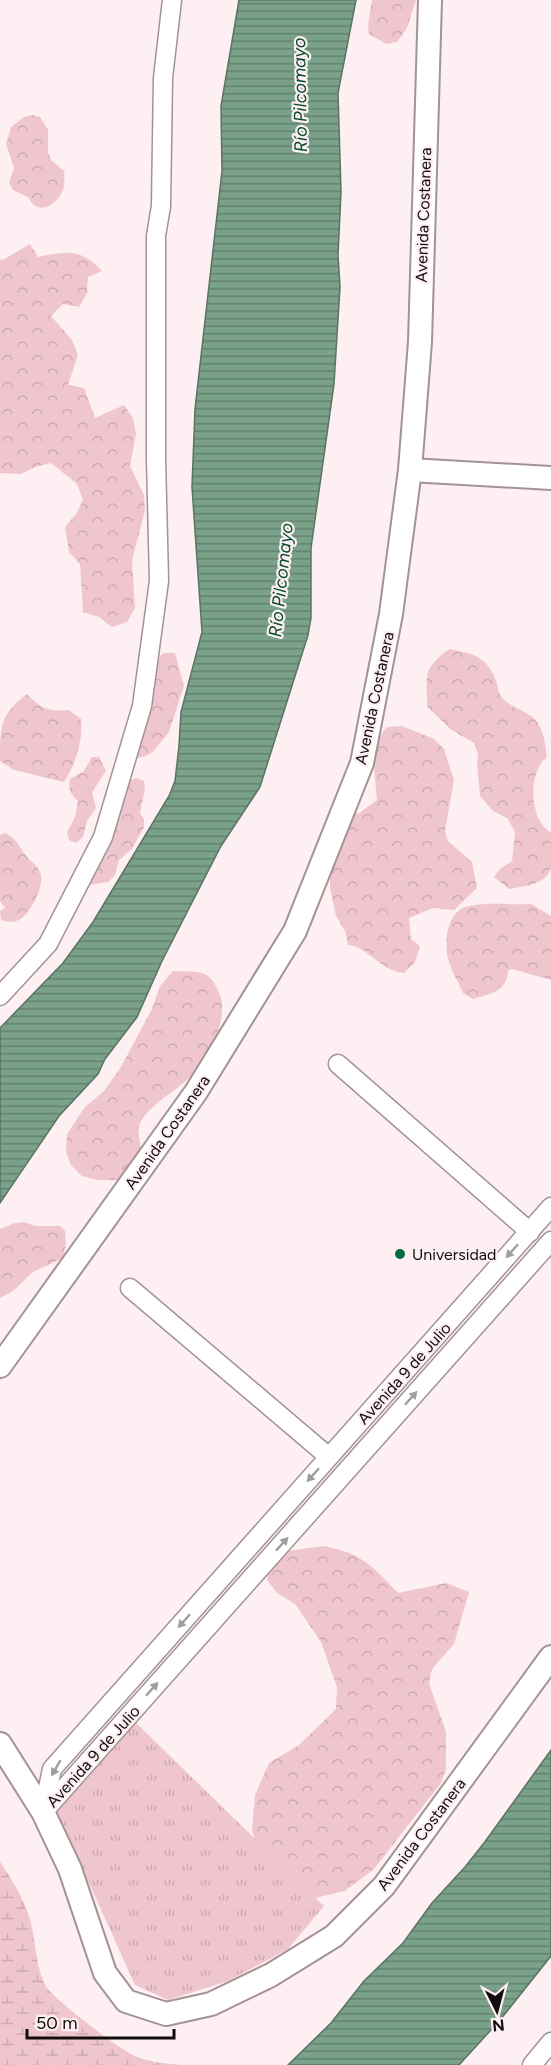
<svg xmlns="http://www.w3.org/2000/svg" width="551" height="2065" viewBox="0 0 551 2065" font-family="Figtree,sans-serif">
	<defs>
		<pattern id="forest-crowns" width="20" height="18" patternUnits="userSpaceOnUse" patternTransform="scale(1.5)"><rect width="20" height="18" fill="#f0c6ce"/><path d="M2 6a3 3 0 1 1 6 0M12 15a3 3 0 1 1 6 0" fill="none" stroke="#cda9b0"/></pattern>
		<pattern id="wetland-marsh" width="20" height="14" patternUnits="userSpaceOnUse" patternTransform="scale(1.5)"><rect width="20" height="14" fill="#f0c6ce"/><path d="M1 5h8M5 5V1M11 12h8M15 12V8" fill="none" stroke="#cda9b0"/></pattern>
		<pattern id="park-tufts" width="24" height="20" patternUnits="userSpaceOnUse" patternTransform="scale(1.5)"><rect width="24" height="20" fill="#f0c6ce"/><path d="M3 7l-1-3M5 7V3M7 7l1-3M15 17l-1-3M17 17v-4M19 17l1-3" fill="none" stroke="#cda9b0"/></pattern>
		<pattern id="water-rules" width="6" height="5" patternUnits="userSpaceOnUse" patternTransform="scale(1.5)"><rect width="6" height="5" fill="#7aa189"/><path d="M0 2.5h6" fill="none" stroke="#63826e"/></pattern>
	</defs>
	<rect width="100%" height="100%" fill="#fdeff2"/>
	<!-- forest -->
	<g fill="url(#forest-crowns)">
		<path d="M372 0H416L407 28 397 42 386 44 369 34 368 25Z"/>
		<path d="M32 115 40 117 48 130V153L52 161 64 171C65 178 65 188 61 194 52 209 36 214 28 197L13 190 9 182 14 168 6 144 11 127 24 117Z"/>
		<path d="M30 244 38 257C66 251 81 248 102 271L88 277 87 293 79 307 63 304 51 316 72 340 78 355 68 385 84 388 95 418 124 405 133 418 136 434 130 466 144 495 145 510 132 561 135 608 127 622 112 627 99 617 83 612 80 564 69 552 65 527 76 514 83 500 77 484 51 463 35 467 21 474 0 473V259L3 260Z"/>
		<path d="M449 649C469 653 485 655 494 676 498 683 497 691 502 698 510 706 520 709 530 715 543 724 545 743 547 757 530 770 530 805 541 823 543 827 548 830 551 833V867C547 885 524 886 509 889L494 877 500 869 512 861 515 832 507 818 493 811 480 796 477 764 478 753 474 743 450 729 427 706C427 674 422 670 449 649Z"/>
		<path d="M164 653H175L184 686 169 732 153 752 146 756 137 758 130 752 158 659Z"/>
		<path d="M27 694C42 709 48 712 69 710L81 719C83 742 76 763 64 782L14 770 0 761C0 727 0 714 27 694Z"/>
		<path d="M402 726 434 739 444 749 454 780 445 831 448 841 472 862 477 888 454 910 433 908 409 918 411 939 420 946 415 962 404 973C379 971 370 947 348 945L345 931 336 916 330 888V866L351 815 359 813 377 800C375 775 369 746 387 727Z"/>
		<path d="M92 757H99L106 771 92 792 96 808 87 821 83 837 76 843 69 840 67 832 75 817 78 801C70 794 68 789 70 779L84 771Z"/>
		<path d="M137 778 144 781 145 789 140 813 144 819V827L132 849 119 860 115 875 108 882 90 885 84 880 122 782Z"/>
		<path d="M5 833C15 837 18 844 24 853 29 861 39 865 41 875 44 887 30 914 19 920 13 923 7 922 1 920L0 911 5 908 0 901V835Z"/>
		<path d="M531 904 551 916V980L512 969 508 971C506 993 491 993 473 999L463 993C458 981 449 967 447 954 445 936 448 909 470 906 490 902 512 905 531 904Z"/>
		<path d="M173 971C198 972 210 968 220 995 229 1020 208 1061 189 1078 173 1093 153 1102 141 1121 135 1132 142 1141 140 1152 138 1161 127 1172 122 1180H98L82 1176 71 1165 66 1152 67 1134 85 1107 104 1091 121 1067 152 1009 160 986Z"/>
		<path d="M24 1222 35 1226H60L65 1231 66 1243 63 1258 33 1272 13 1291 0 1298V1229L15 1223Z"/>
		<path d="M324 1546C363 1554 371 1565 398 1593L446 1583 469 1592 454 1644 432 1669 429 1683 446 1732V1769L441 1783 374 1869 345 1891 307 1900 260 1859 252 1830 255 1795 269 1763 299 1745 336 1709 337 1687 321 1642 295 1604 277 1593 267 1580 269 1566 280 1552Z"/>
	</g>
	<!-- wetland -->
	<path fill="url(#wetland-marsh)" d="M0 1862C12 1879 24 1900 30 1919 36 1941 35 1966 46 1986 53 1999 118 2048 133 2055 147 2062 167 2064 183 2065H0Z"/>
	<!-- park -->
	<path fill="url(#park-tufts)" d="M131 1718 324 1906 288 1949 228 1981 168 2000 135 1985 56 1810Z"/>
	<!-- water -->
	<g fill="url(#water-rules)" stroke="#5a7464" stroke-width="1.5">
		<path d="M239 0H356L338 93 341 192 338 255 340 287 334 384 311 548V618L308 635 260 787 221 846 162 961 137 1017 105 1059 98 1074 59 1116 0 1203V1028L63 963 93 922 169 796 175 781 179 746 181 712 202 632 192 487 195 409 222 171 221 106Z"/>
		<path d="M551 1750V1956L500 2020 459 2065H288L331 2023 364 1981 403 1943 432 1903 465 1867 484 1843Z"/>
	</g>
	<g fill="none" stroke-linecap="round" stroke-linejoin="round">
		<!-- minor casing -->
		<g stroke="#a39396" stroke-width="21">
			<g id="minor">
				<path d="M0 996 48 944 103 837 142 706 159 581 156 459V236L161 206 163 78 172 0"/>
				<path d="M338 1064 530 1232"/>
				<path d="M130 1288 329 1457"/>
				<path d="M45 1810 551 1241"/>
				<path d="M43 1812 52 1769 551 1207"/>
				<path d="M532 2065 551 2042"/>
			</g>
		</g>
		<!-- tertiary casing -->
		<g stroke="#a39396" stroke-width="26">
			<g id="tertiary">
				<path d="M410 470 551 478"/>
				<path d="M0 1366 196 1092 295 931 362 763 391 614 410 470 420 342 430 0"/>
				<path d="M0 1744 43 1812 70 1869 105 1973 126 2001 166 2014 211 2004 271 1975 334 1936 384 1886 551 1657"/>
			</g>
		</g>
		<!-- minor -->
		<use href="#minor" stroke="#fff" stroke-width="18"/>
		<!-- tertiary -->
		<use href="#tertiary" stroke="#fff" stroke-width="22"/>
	</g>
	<!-- one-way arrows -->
	<defs><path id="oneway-solid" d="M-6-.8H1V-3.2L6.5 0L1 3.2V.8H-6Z" transform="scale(1.5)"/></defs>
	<g fill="#a09e9e">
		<use href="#oneway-solid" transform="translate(512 1251) rotate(132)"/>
		<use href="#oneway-solid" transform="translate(411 1398) rotate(-48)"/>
		<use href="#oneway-solid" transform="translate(313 1475) rotate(132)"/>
		<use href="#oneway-solid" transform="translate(282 1544) rotate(-48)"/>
		<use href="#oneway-solid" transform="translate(184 1621) rotate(132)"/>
		<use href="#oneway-solid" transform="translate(152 1689) rotate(-48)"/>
		<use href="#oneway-solid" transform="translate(56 1768) rotate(120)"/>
	</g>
	<!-- markers -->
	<circle fill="#036c43" stroke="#fdeff2" stroke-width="2" cx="400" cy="1254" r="6"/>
	<g text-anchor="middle" stroke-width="4.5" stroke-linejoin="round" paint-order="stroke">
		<!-- street labels -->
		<g font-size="16" fill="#110c0d" stroke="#fdeff2">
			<text transform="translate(423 215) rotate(-88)" y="6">Avenida Costanera</text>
			<text transform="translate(374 698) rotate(-78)" y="6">Avenida Costanera</text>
			<text transform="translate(167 1132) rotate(-55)" y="6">Avenida Costanera</text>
			<text transform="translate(404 1373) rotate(-48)" y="6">Avenida 9 de Julio</text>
			<text transform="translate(93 1756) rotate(-48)" y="6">Avenida 9 de Julio</text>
			<text transform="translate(421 1834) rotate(-53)" y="6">Avenida Costanera</text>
		</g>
		<!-- poi labels -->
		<g font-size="16" fill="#110c0d" stroke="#fdeff2" text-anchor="start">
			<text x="412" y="1260">Universidad</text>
		</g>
		<!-- water labels -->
		<g font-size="18" font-style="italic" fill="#034d2e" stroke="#fdeff2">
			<text transform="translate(300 95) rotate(-91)" y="6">Río Pilcomayo</text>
			<text transform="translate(281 580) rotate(-84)" y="6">Río Pilcomayo</text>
		</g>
	</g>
	<!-- north arrow -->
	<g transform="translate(497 2011) rotate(174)" stroke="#fdeff2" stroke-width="4.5" paint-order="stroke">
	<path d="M0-4.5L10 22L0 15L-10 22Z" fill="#110c0d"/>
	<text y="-9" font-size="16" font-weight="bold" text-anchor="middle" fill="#110c0d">N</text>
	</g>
	<!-- scale -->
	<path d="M27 2029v9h147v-9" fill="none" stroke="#110c0d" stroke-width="3"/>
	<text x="36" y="2029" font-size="18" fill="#110c0d" stroke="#fdeff2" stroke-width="4.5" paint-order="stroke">50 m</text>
</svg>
